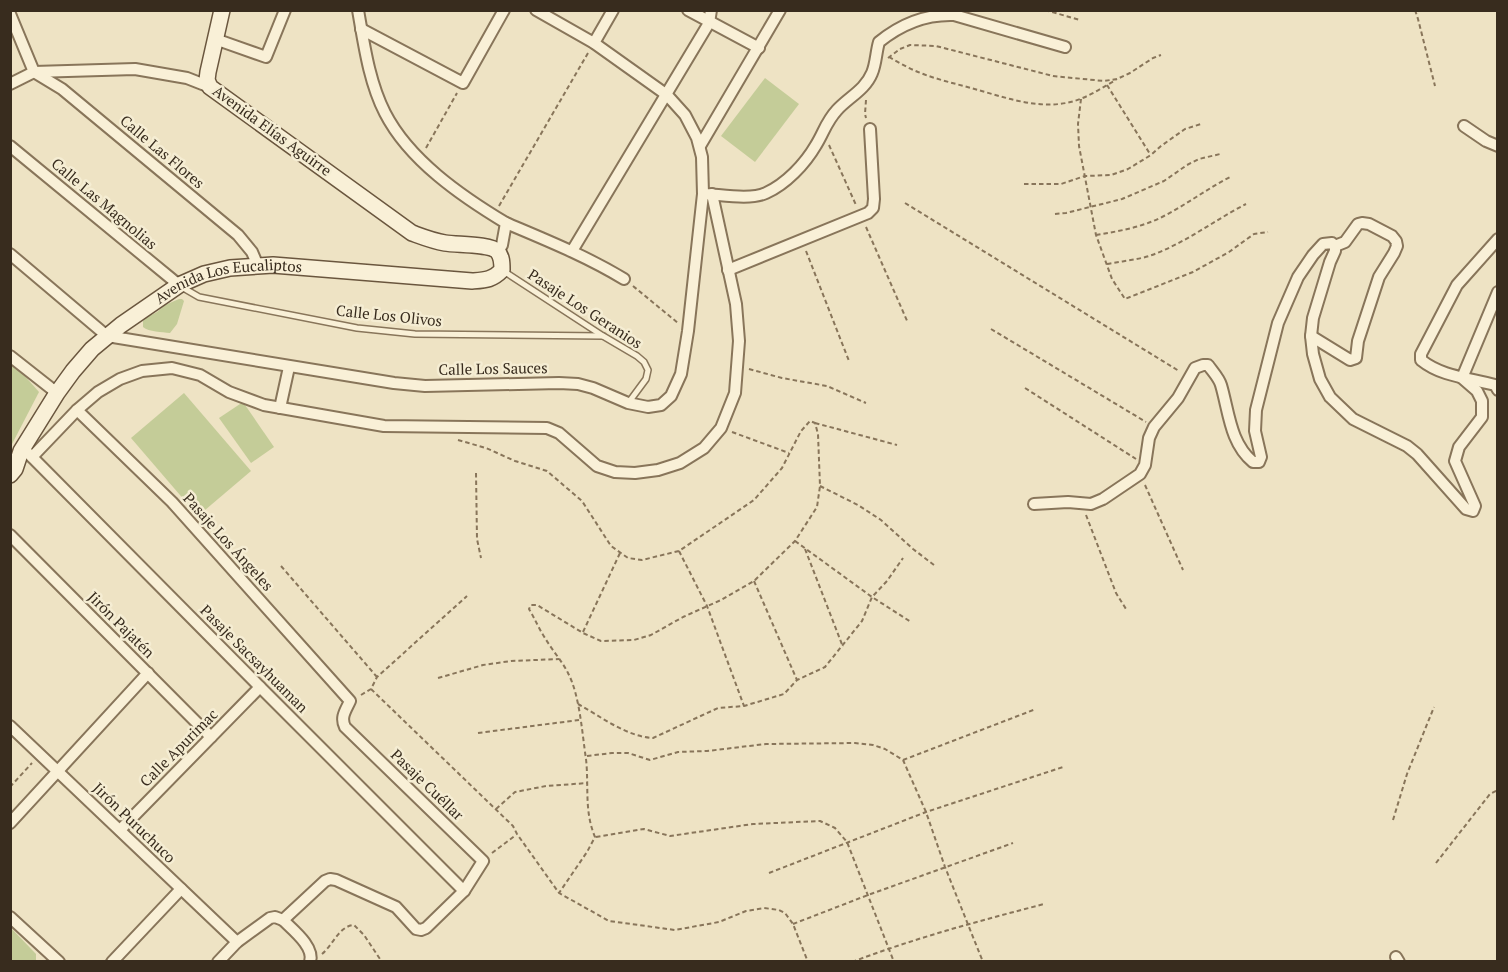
<svg xmlns="http://www.w3.org/2000/svg" width="1508" height="972" viewBox="0 0 1508 972" font-family="'PT Serif',serif">
	<rect width="100%" height="100%" fill="#eee3c4"/>
	<!-- green -->
	<g fill="#c4cc98">
		<path d="M765 78 799 104 755 162 721 136Z"/>
		<path d="M179 299H182L184 301 177 324 170 333C162 332 149 332 143 327V321L146 318 157 312 165 305Z"/>
		<path d="M11 361 15 365 39 392 11 446Z"/>
		<path d="M184 393 251 471 198 516 131 438Z"/>
		<path d="M243 402 274 447 251 463 219 418Z"/>
		<path d="M11 928 36 954V961H11Z"/>
	</g>
	<g fill="none" stroke-linecap="round" stroke-linejoin="round">
		<!-- lane casing -->
		<g stroke="#88755a" stroke-width="8">
			<g id="lane">
				<path d="M502 270 603 336 637 356 644 362 648 370 646 379 629 402"/>
				<path d="M180 286 199 297 357 328 415 334 603 336"/>
			</g>
		</g>
		<!-- street casing -->
		<g stroke="#88755a" stroke-width="14">
			<g id="street">
				<path d="M358 10C364 44 369 82 385 113 409 160 461 196 506 223L502 245 498 252"/>
				<path d="M688 10 759 48"/>
				<path d="M10 14 34 72 62 89 238 235 252 252 258 266"/>
				<path d="M361 29 463 83 504 10"/>
				<path d="M215 39 266 57 285 10"/>
				<path d="M594 43 613 10"/>
				<path d="M10 84 34 72 135 69 187 78 210 87"/>
				<path d="M1464 126 1486 141 1498 146"/>
				<path d="M10 146 179 285"/>
				<path d="M700 146 780 10"/>
				<path d="M706 194C723 195 751 200 766 193 786 184 805 164 816 145 824 132 826 122 837 110 849 97 865 90 872 73 876 64 876 52 879 42 901 24 926 14 954 15L1065 47"/>
				<path d="M506 223C546 240 586 256 624 279"/>
				<path d="M1498 239 1457 285 1421 354V360C1442 377 1470 378 1495 385L1498 390"/>
				<path d="M572 251 709 23 711 10"/>
				<path d="M10 254 107 336 394 383 425 386 559 383 578 384 593 388 628 403 648 407 661 405 671 396 681 374 688 331 703 194 702 157 697 138 685 115 667 95 594 43 536 10"/>
				<path d="M728 270 868 213 873 208 874 199 870 129"/>
				<path d="M1311 336 1350 360 1356 358 1358 341 1379 277 1394 253 1397 246 1396 241 1392 236 1369 224 1362 223 1358 224 1345 242 1335 246"/>
				<path d="M10 356 57 393"/>
				<path d="M280 408 289 367"/>
				<path d="M77 410 172 502 350 701C346 710 340 717 345 727L483 861 464 891 426 928 421 930 416 929 396 907 336 880 330 879 325 881 283 920 275 917 270 918 237 942 218 962"/>
				<path d="M28 453 260 687 464 891"/>
				<path d="M32 457 77 410 98 392 120 379 142 371 172 368 200 375 229 392 264 405 384 426 547 428 559 433 597 466 615 472 635 473 658 470 680 463 704 448 721 428 735 393 739 341 736 304 712 194"/>
				<path d="M1034 504 1068 502 1091 504 1103 499 1140 474 1145 465 1149 438 1154 427 1178 398 1195 368 1203 365H1208C1213 372 1219 378 1221 385 1229 412 1230 443 1253 462H1259L1261 457 1255 431 1256 410 1278 323 1298 277 1313 255 1323 244 1332 243 1335 246V251L1330 262 1313 318 1311 336 1313 354 1320 379 1330 397 1353 419 1407 446 1417 454 1466 509 1473 511 1475 506 1455 461 1459 447 1482 417V401L1477 391 1462 378 1498 292"/>
				<path d="M10 535 211 737"/>
				<path d="M10 726 237 942"/>
				<path d="M10 823 148 673"/>
				<path d="M120 830 260 687"/>
				<path d="M10 917 59 962"/>
				<path d="M283 920C293 930 315 947 310 962"/>
				<path d="M1396 957 1399 962"/>
				<path d="M112 962 181 889"/>
			</g>
		</g>
		<!-- secondary casing -->
		<g stroke="#6a563e" stroke-width="18">
			<g id="secondary">
				<path id="s1" d="M10 475 15 469 21 451 57 393 73 371 92 349 121 325 179 285 204 274 230 268 273 265 472 281C486 280 492 280 502 270 502 263 502 256 497 251 490 244 456 245 445 243 433 241 423 237 412 233L210 87 207 80 208 72 222 10"/>
			</g>
		</g>
		<!-- path -->
		<g stroke="#88755a" stroke-width="2" stroke-dasharray="4.5 3" stroke-linecap="butt">
			<path d="M1045 10 1080 20"/>
			<path d="M1415 10 1418 19 1435 86"/>
			<path d="M889 57C898 62 908 68 918 72 935 79 953 83 971 88 1001 96 1034 109 1066 103 1084 100 1100 89 1116 80"/>
			<path d="M888 58 900 49 910 45 936 46 1053 76 1104 81 1117 79 1130 73 1153 58 1161 55"/>
			<path d="M1107 85 1150 154"/>
			<path d="M1081 99 1078 124 1079 146 1096 235 1112 279 1125 299 1193 272 1229 252 1254 234 1268 232"/>
			<path d="M866 100 865 114 866 118"/>
			<path d="M829 145 856 205"/>
			<path d="M426 148 457 93"/>
			<path d="M1024 184H1061L1085 176 1111 175 1128 169 1151 155 1161 146 1185 129 1201 124"/>
			<path d="M905 203 1179 371"/>
			<path d="M499 206 588 53"/>
			<path d="M1055 214 1066 213 1122 199 1164 181 1187 165 1199 159 1220 154"/>
			<path d="M866 227 908 323"/>
			<path d="M1096 235C1120 231 1143 227 1164 216 1187 204 1207 189 1230 177"/>
			<path d="M806 251 849 361"/>
			<path d="M1107 264C1122 261 1138 260 1152 255 1185 243 1215 220 1246 204"/>
			<path d="M633 286 678 323"/>
			<path d="M991 329 1146 422"/>
			<path d="M749 369 782 378 827 386 866 403"/>
			<path d="M1025 388 1136 459"/>
			<path d="M815 423 897 445"/>
			<path d="M732 432 789 453"/>
			<path d="M458 440 486 448 515 461 547 471 582 501 611 546 628 558 642 560 679 551 754 500 782 468 801 431 810 421 815 423 818 434 820 486 817 507 795 541 754 581 721 600 683 617 651 635 634 640 601 641 583 633 537 605H531L529 609C535 619 539 629 545 638 552 650 562 661 568 673 580 696 582 733 586 759 589 786 584 811 595 837L587 852 559 893"/>
			<path d="M476 473 477 539 481 558"/>
			<path d="M1145 485 1183 570"/>
			<path d="M820 486 858 505 881 520 913 549 934 565"/>
			<path d="M1086 515 1116 593 1126 609"/>
			<path d="M795 541 872 597 911 622"/>
			<path d="M805 549 843 647"/>
			<path d="M679 551 707 606 744 706"/>
			<path d="M281 566 377 677"/>
			<path d="M754 581 797 680"/>
			<path d="M583 632 620 553"/>
			<path d="M438 678 483 665 511 661 559 659"/>
			<path d="M371 689 513 826 517 834 559 893 609 921 675 930 719 922 746 911 764 908 779 910 785 913 793 924 808 962"/>
			<path d="M361 695 371 689 377 677 467 596"/>
			<path d="M578 704C600 716 627 737 653 738L718 708 744 706 784 694 797 680 825 667 862 621 872 597 887 581 903 558"/>
			<path d="M478 733 579 720"/>
			<path d="M587 756 612 753H628L650 760 678 752 707 751 766 744 855 743 873 745 885 749 903 760 926 812 945 867 983 962"/>
			<path d="M903 760 1036 709"/>
			<path d="M10 787 32 763"/>
			<path d="M496 809 515 792 546 786 588 783"/>
			<path d="M1393 820 1407 774 1434 707"/>
			<path d="M596 837 644 829 670 836 753 824 820 821 835 828 847 842 894 962"/>
			<path d="M492 853 516 835"/>
			<path d="M1436 863 1490 794 1498 790"/>
			<path d="M769 873 926 812 1063 767"/>
			<path d="M793 924 868 895 1013 843"/>
			<path d="M322 954C333 945 339 926 354 925L364 935 382 962"/>
			<path d="M852 962C915 938 979 921 1044 904"/>
			<path d="M1066 962 1067 961"/>
		</g>
		<!-- lane -->
		<use href="#lane" stroke="#f9f0d7" stroke-width="5"/>
		<!-- street -->
		<use href="#street" stroke="#f9f0d7" stroke-width="10"/>
		<!-- secondary -->
		<use href="#secondary" stroke="#f9f0d7" stroke-width="15"/>
	</g>
	<g text-anchor="middle" stroke-width="5" stroke-linejoin="round" paint-order="stroke">
		<!-- street labels -->
		<g font-size="15" fill="#382c1e" stroke="#f5edd3">
			<text transform="translate(272 131) rotate(36)" y="5">Avenida Elías Aguirre</text>
			<text transform="translate(162 152) rotate(40)" y="5">Calle Las Flores</text>
			<text transform="translate(104 204) rotate(40)" y="5">Calle Las Magnolias</text>
			<text dy="5" stroke="none"><textPath href="#s1" startOffset="309">Avenida Los Eucaliptos</textPath></text>
			<text transform="translate(585 309) rotate(33)" y="5">Pasaje Los Geranios</text>
			<text transform="translate(389 316) rotate(6)" y="5">Calle Los Olivos</text>
			<text transform="translate(493 369) rotate(-1)" y="5">Calle Los Sauces</text>
			<text transform="translate(228 542) rotate(48)" y="5">Pasaje Los Ángeles</text>
			<text transform="translate(121 625) rotate(45)" y="5">Jirón Pajatén</text>
			<text transform="translate(254 659) rotate(45)" y="5">Pasaje Sacsayhuaman</text>
			<text transform="translate(179 748) rotate(-45)" y="5">Calle Apurimac</text>
			<text transform="translate(427 785) rotate(44)" y="5">Pasaje Cuéllar</text>
			<text transform="translate(134 823) rotate(44)" y="5">Jirón Puruchuco</text>
		</g>
	</g>
	<!-- border -->
	<rect width="1508" height="972" fill="none" stroke="#382c1e" stroke-width="24"/>
</svg>
